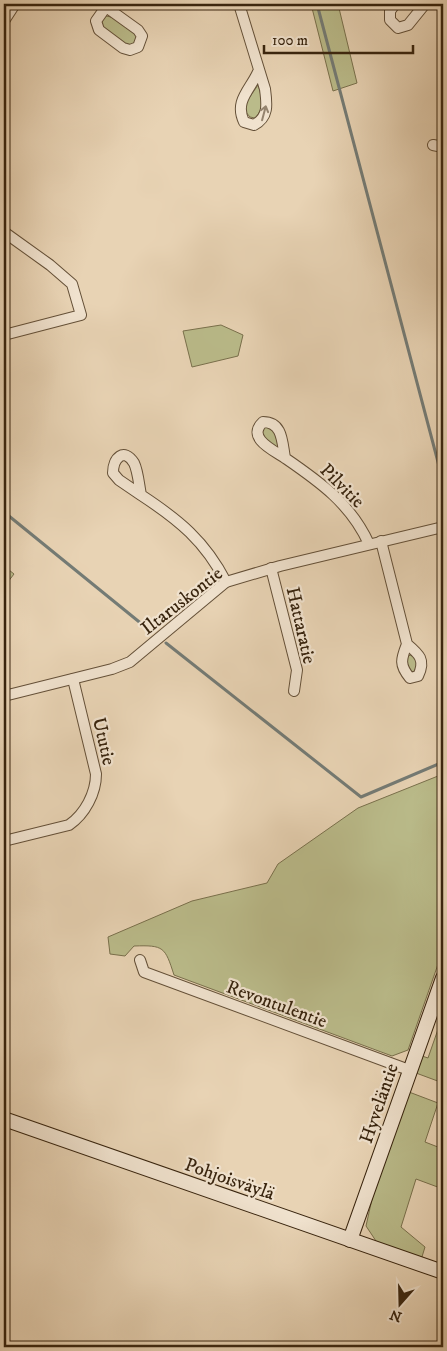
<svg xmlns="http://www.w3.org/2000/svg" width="447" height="1351" viewBox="0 0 447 1351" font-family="'IM FELL DW Pica',serif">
	<rect width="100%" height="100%" fill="#e8d3b4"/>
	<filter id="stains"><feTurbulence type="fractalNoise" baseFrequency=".004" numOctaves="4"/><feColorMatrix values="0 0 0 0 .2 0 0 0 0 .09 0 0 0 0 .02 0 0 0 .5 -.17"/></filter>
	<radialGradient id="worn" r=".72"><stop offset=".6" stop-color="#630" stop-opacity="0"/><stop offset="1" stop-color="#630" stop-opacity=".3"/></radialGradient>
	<!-- green -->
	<g fill="#babb8a" stroke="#79704c">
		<path d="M311 4H338L357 83 333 91Z"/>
		<path d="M106 16C116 17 131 28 137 37L136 42 131 45C121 44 106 33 101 24L102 19Z"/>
		<path d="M258 85C262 97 265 108 255 118L250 117 245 111 247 101Z"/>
		<path d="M221 325 243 335 238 356 192 367 183 331Z"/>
		<path d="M264 427H273L279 447 277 448 261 436Z"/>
		<path d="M4 566 14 574 4 587Z"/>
		<path d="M410 655 416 658 417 668 414 673 408 671 406 659Z"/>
		<path d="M443 774V950L408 1050 392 1056 174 975C165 947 164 945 134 946L125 956 110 954 108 937 192 901 267 883 278 864 358 808Z"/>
		<path d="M443 1015V1083L416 1073 422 1056 428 1058Z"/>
		<path d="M409 1092 438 1103 425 1142 443 1149V1189L416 1179 401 1227 425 1247 421 1260 378 1244 366 1226 372 1199Z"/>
	</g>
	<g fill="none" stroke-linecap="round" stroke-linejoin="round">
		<!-- stream -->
		<g stroke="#747b75" stroke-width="3">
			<path d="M317 4 443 481"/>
			<path d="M4 477 7 486 4 498"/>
			<path d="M4 512 143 625"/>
			<path d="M166 643 361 797 443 762"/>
		</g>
		<!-- street casing -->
		<g stroke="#645038" stroke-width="12">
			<g id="street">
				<path d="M239 4 265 89C267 104 269 117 254 125L244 122C234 101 250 90 258 72"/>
				<path d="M395 4 390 11V20L398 28 408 25 425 4"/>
				<path d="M106 7 138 30 142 36 138 47 130 50 123 48 99 30 96 21 108 4"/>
				<path d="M4 21 15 4"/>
				<path d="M433 145 443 147"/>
				<path d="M4 232 50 265 72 284 81 315 4 335"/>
				<path d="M285 458C273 450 246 438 263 422 283 422 282 442 285 458 320 482 351 504 369 544"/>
				<path d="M141 495 119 480 113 473C113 458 124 447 134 463 138 471 139 485 141 495 179 520 205 541 226 582"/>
				<path d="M381 541 407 644C419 654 426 660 418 676L410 678C399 665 401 659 407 644"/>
				<path d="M271 568 297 670 294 691"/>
				<path d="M4 696 112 669 130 662 226 582 280 566 443 527"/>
				<path d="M4 841 69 825C85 814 96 793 96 774L73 679"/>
				<path d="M140 960 144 972 409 1070"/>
			</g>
		</g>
		<!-- secondary casing -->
		<g stroke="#38240e" stroke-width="16">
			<g id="secondary">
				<path d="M4 1119 443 1272"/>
				<path d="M350 1240 443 978"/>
			</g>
		</g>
		<!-- street -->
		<use href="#street" stroke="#f0e2ce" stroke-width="10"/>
		<!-- secondary -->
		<use href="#secondary" stroke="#f0e2ce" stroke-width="14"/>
	</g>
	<!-- one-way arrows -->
	<defs><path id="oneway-shaft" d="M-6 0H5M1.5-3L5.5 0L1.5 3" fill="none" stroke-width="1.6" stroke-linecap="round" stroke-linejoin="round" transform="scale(1.25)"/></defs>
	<use stroke="#94836e" href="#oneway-shaft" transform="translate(264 113) rotate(-75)"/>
	<g text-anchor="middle" stroke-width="4.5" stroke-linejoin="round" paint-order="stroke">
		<!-- street labels -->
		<g font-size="19" fill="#38240e" stroke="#f0e2ce">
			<text transform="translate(343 485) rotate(45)" y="7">Pilvitie</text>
			<text transform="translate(181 600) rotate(-38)" y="7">Iltaruskontie</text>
			<text transform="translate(302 625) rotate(77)" y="7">Hattaratie</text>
			<text transform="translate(105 741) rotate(77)" y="7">Ututie</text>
			<text transform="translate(277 1003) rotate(20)" y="7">Revontulentie</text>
			<text transform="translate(378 1103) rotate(-71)" y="7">Hyveläntie</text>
			<text transform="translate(230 1178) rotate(19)" y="7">Pohjoisväylä</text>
		</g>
	</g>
	<!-- margin -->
	<rect width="447" height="1351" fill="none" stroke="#e8d3b4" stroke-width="20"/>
	<rect x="5" y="5" width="437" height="1341" fill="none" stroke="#38240e" stroke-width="2.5"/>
	<rect x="10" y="10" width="427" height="1331" fill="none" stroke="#38240e"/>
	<!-- north arrow -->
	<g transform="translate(400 1304) rotate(200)" stroke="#f0e2ce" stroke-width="4" paint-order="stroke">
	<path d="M0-4L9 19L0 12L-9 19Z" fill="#38240e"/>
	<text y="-8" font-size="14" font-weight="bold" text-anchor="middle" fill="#38240e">N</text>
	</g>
	<!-- scale -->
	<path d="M264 45v8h149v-8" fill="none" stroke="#38240e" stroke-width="2.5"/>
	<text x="272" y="45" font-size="15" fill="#38240e" stroke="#f0e2ce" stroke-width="4" paint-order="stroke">100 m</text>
	<rect width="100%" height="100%" filter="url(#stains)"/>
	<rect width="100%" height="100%" fill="url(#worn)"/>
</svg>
